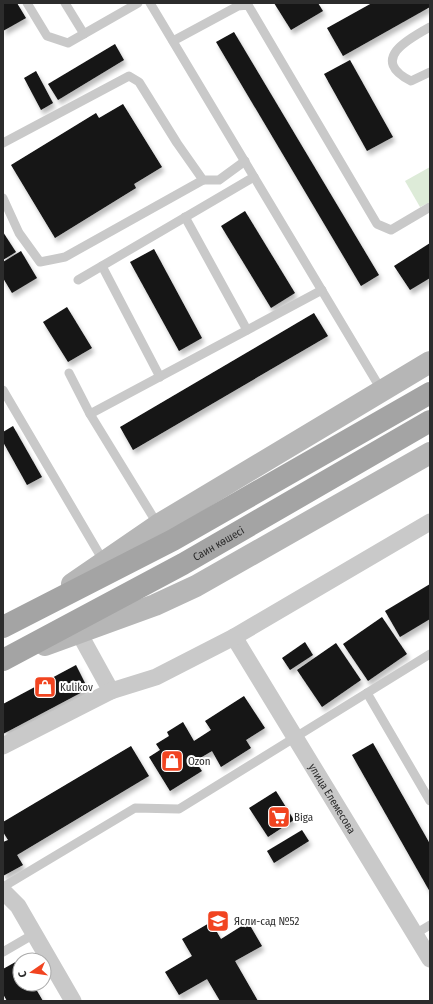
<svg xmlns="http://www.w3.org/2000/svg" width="433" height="1004" viewBox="0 0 433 1004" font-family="'Fira Sans Condensed',sans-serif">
	<defs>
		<filter id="shadow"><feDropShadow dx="2.5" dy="4.5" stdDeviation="2" flood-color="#0004"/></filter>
	</defs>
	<rect width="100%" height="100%" fill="#fff"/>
	<!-- garden -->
	<path fill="#ddebd8" d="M430 167V202L420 207 405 181Z"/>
	<!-- building -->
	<g fill="#131313" filter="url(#shadow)">
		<path d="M3 3H17L26 18 3 31Z"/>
		<path d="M274 3H318L323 11 291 30Z"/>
		<path d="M372 3H430V7L343 56 327 28Z"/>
		<path d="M234 32 379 275 361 286 216 42Z"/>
		<path d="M115 44 124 60 58 100 48 84Z"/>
		<path d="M350 60 393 137 367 151 324 74Z"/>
		<path d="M36 71 53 103 41 110 24 78Z"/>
		<path d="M123 104 162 167 134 184 136 188 55 238 11 165 96 113 99 118Z"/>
		<path d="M245 211 295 293 271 308 221 226Z"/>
		<path d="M3 232 16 252 3 260Z"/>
		<path d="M430 243V278L410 290 394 266Z"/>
		<path d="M154 249 202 338 179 351 130 262Z"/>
		<path d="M21 251 37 278 12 293 3 278V262Z"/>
		<path d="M67 307 92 348 68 362 43 322Z"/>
		<path d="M314 313 328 336 133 450 120 427Z"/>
		<path d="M13 426 42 477 27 485 3 442V432Z"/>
		<path d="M430 584V619L400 637 385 611Z"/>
		<path d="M382 617 407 654 368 681 343 644Z"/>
		<path d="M305 642 313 655 290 670 282 658Z"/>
		<path d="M336 643 361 680 322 707 297 670Z"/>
		<path d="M76 665 88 689 3 734V704Z"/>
		<path d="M244 696 265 728 246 740 251 748 221 767 212 751 195 761 202 771 170 791 149 757 160 750 156 744 169 736 167 732 183 722 194 741 211 730 205 721Z"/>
		<path d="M373 743 430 844V892L352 755Z"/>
		<path d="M131 746 149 776 17 855 23 865 3 876V842L8 840 3 832V822Z"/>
		<path d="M276 791 294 820 268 837 249 808Z"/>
		<path d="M302 830 309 841 274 863 267 851Z"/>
		<path d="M211 922 221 939 248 922 262 946 235 961 258 1001H220L207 979 179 995 165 972 192 956 182 939Z"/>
		<path d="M19 960 20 984H33L43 1001H7L3 994V969Z"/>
	</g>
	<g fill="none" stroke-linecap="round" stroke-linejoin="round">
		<!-- lane -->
		<g stroke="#c9c9c9" stroke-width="9">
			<path d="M27 3 47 36 68 43 138 3"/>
			<path d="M65 3 84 34"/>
			<path d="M150 3 382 391"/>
			<path d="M430 27C408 39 369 60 411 81L430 72"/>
			<path d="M173 41 238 6 248 5 377 224 391 230 430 207"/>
			<path d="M3 143 129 76 139 82 177 143 203 180H219L245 161"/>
			<path d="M3 198 19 233 40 262 65 257 203 180"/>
			<path d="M185 217 247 330"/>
			<path d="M102 266 160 377"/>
			<path d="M78 280 254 177"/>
			<path d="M69 373 90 414 158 525"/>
			<path d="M3 390 104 562"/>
			<path d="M90 414 322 290"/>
			<path d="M367 693 430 801"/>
			<path d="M3 887 135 808 179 809 430 654"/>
			<path d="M415 934 430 925"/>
			<path d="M3 952 34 934"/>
		</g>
		<!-- street -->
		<g stroke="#c9c9c9" stroke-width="17">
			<path d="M79 633 111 691"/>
			<path id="s1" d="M234 637 430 959"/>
			<path d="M3 746 111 691 156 677 234 637 430 522"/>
			<path d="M3 891 18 906 73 1001"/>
		</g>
		<!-- secondary -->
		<g stroke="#b6b6b6" stroke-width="22">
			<path d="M72 584 158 525 430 362"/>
			<path d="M45 645 155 605 196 586 430 453"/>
		</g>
		<!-- primary -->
		<g stroke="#a4a4a4" stroke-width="22">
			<path d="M3 627 173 540 430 393"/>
			<path id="s2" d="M3 660 183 564 430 421"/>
		</g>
	</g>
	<!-- icons -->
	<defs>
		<g id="shop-square" transform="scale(1.15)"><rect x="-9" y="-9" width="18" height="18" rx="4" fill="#f14420" stroke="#fff"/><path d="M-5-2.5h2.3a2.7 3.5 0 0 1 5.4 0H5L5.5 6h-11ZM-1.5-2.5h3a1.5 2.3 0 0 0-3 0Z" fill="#fff"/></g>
		<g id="supermarket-square" transform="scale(1.15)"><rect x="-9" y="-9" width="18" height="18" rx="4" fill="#f14420" stroke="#fff"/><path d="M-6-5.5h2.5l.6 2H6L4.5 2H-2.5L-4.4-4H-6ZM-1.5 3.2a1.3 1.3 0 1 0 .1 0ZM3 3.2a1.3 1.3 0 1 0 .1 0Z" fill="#fff"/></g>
		<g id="school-square" transform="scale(1.15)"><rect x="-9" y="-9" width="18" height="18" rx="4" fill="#f14420" stroke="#fff"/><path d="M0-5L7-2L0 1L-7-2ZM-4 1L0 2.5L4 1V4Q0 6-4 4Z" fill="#fff"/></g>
	</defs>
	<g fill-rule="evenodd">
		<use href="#shop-square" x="45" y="687"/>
		<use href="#shop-square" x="172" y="761"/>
		<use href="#supermarket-square" x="279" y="817"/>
		<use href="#school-square" x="218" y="921"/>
	</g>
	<g text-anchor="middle" stroke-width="4" stroke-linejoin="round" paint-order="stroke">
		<!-- street labels -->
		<g font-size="11" fill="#2c2c2c" stroke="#fff">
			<text dy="4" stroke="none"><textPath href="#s2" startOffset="245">Саин көшесі</textPath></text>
			<text dy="4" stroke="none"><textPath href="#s1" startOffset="189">улица Елемесова</textPath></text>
		</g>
		<!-- poi labels -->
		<g font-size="11" fill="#2c2c2c" stroke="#fff" text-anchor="start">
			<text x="60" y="691">Kulikov</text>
			<text x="188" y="765">Ozon</text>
			<text x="294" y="821">Biga</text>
			<text x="234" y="925">Ясли-сад №52</text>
		</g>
	</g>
	<!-- border -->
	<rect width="433" height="1004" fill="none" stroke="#2c2c2c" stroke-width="8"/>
	<!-- north arrow -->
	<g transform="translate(32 972) rotate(257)"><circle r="19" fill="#ffffff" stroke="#ababab"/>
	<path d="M0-3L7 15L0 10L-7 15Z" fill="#f14420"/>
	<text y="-6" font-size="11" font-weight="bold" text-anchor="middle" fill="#2c2c2c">С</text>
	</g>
</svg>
